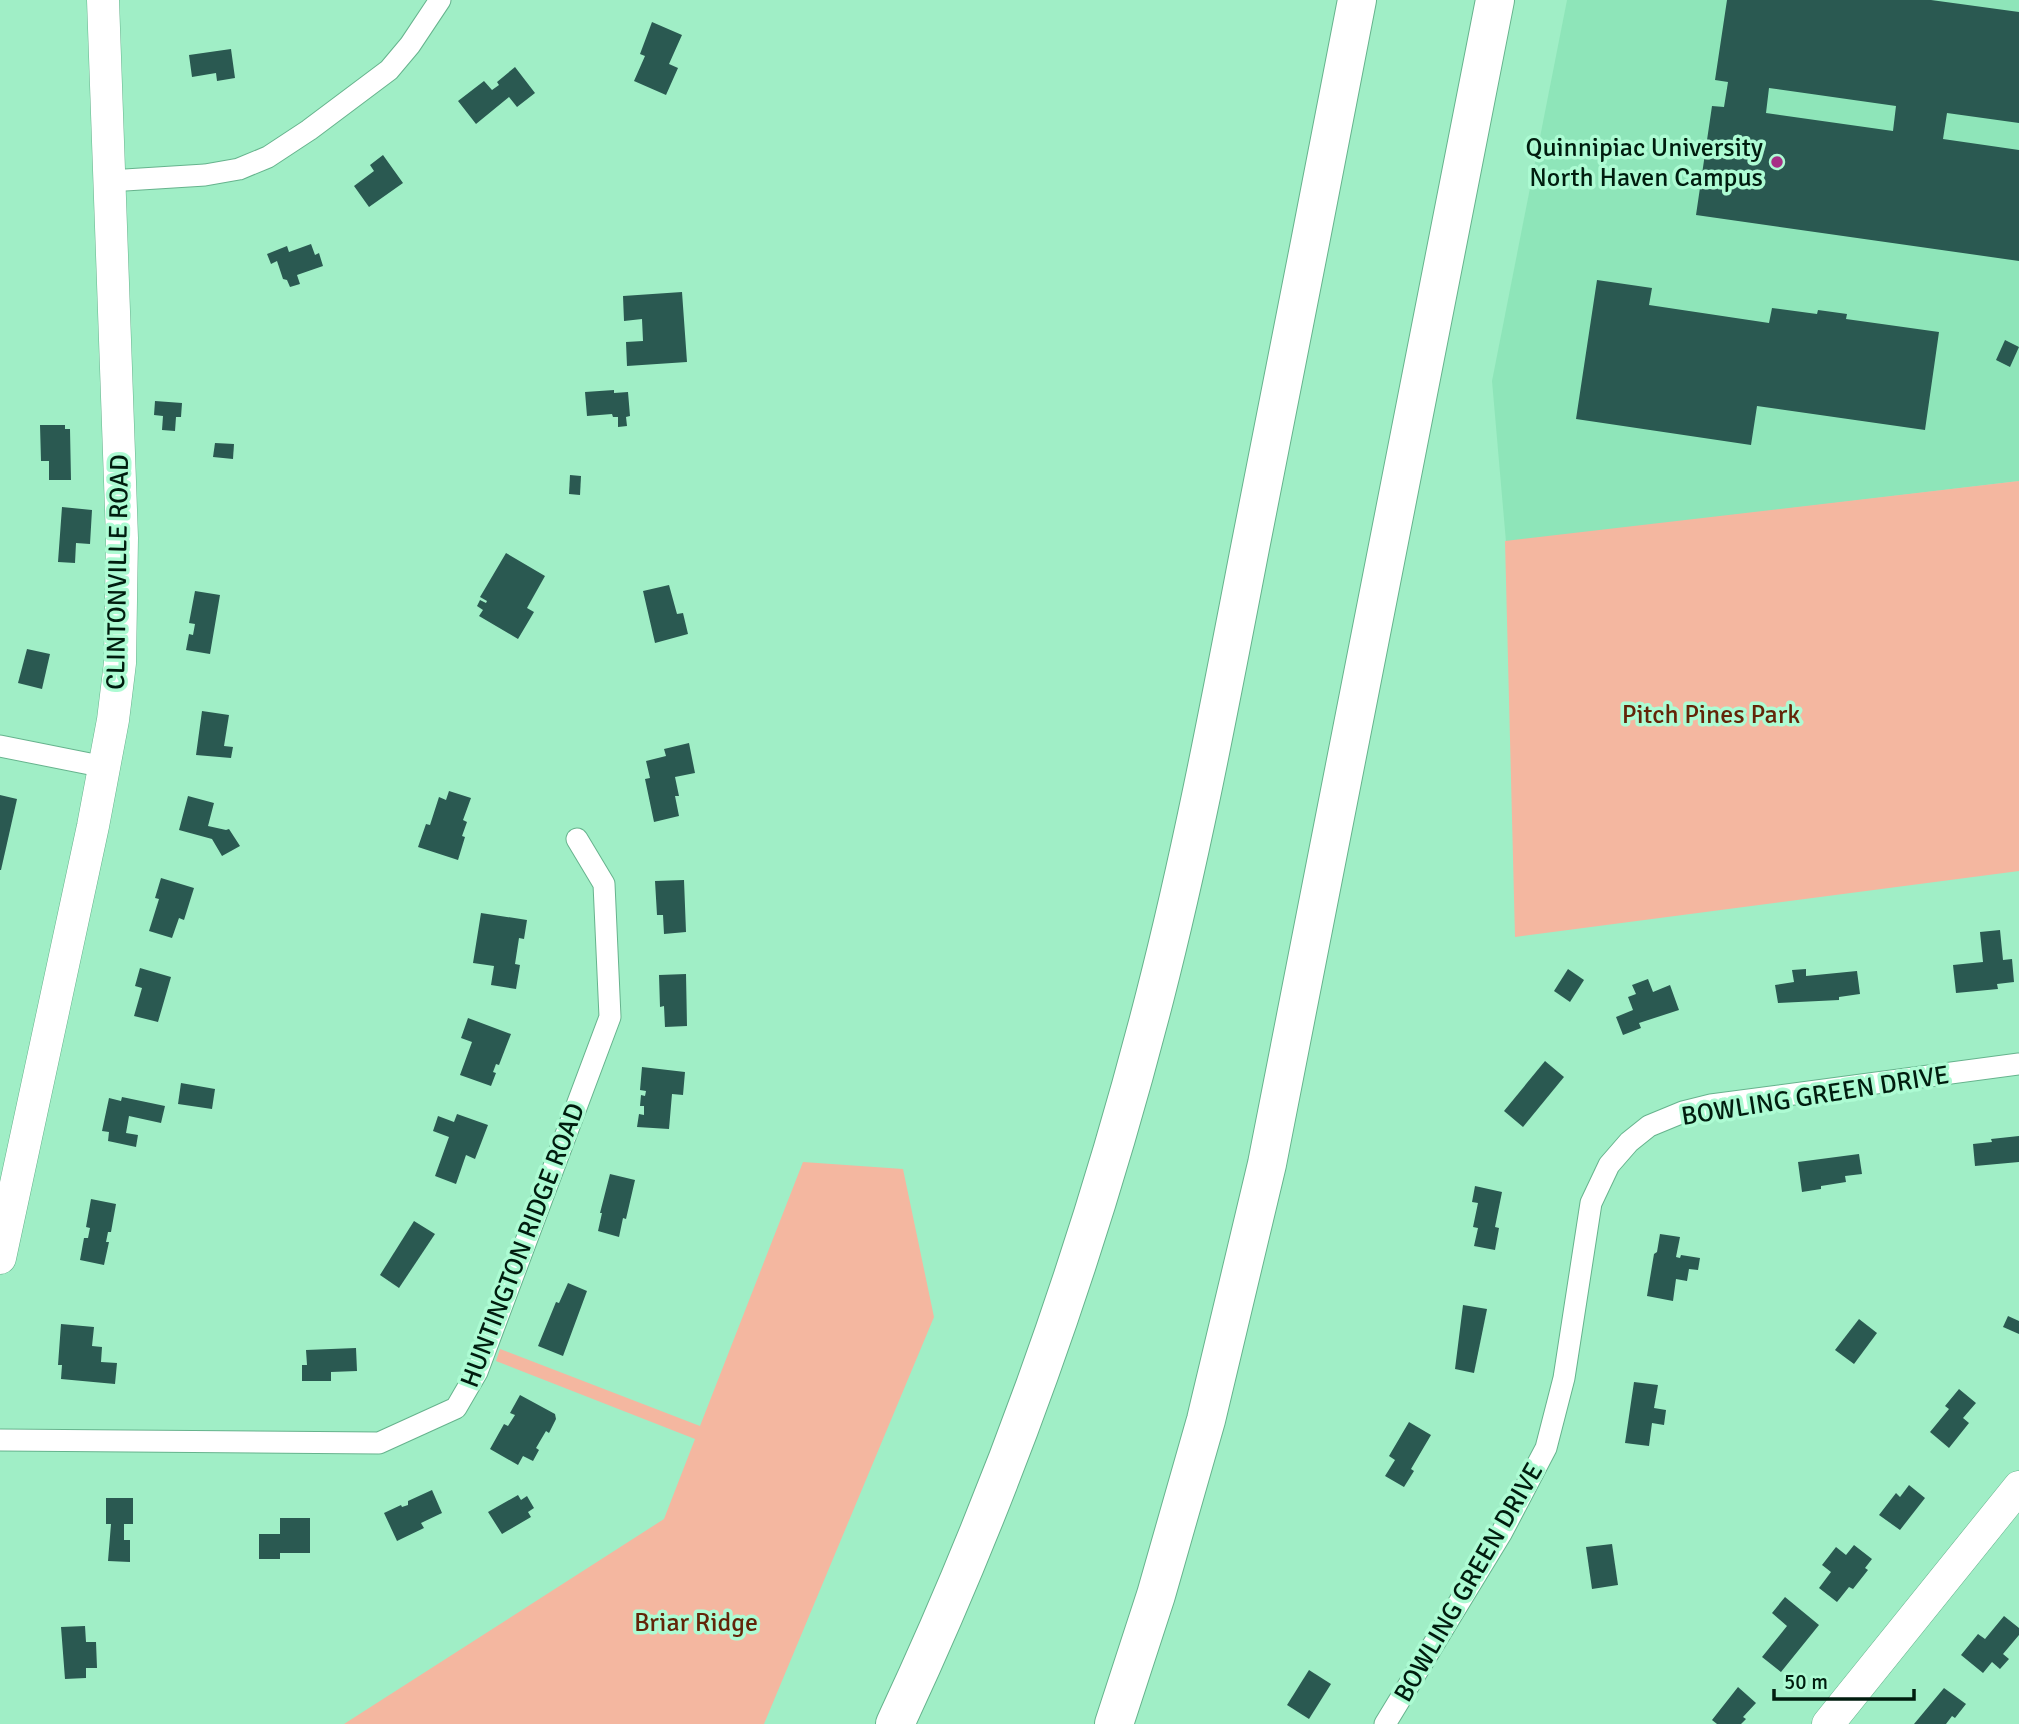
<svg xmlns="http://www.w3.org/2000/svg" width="2019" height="1724" viewBox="0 0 2019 1724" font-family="Signika,sans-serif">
	<rect width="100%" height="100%" fill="#a0eec6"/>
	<!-- built -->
	<path fill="#8ee5b9" d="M1567 0H2019V481L1506 542 1492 381Z"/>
	<!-- green -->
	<g fill="#f4b7a0">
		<path d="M2019 481V871L1515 937 1505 541Z"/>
		<path d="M803 1162 903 1169 934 1317 764 1724H344L664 1519 695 1439 496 1361 500 1349 700 1426Z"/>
	</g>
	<!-- building -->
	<g fill="#2a5951" fill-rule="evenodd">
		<path d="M1727 0H1931L2019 12V123L1947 113 1943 139 2019 150V261L1696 215 1712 106 1724 107 1728 82 1715 80ZM1769 88 1896 106 1893 131 1766 113Z"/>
		<path d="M652 22 682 35 669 64 678 68 666 95 634 81 645 56 640 54Z"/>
		<path d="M231 49 235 78 217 81 216 73 192 77 189 55Z"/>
		<path d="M515 67 535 93 517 107 509 97 476 124 458 101 484 81 492 90 499 85 497 82Z"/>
		<path d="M383 155 403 183 369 207 354 186 374 171 370 165Z"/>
		<path d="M311 244 315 255 319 253 323 266 297 275 300 284 290 287 287 280 283 279 277 261 271 264 267 254 287 246 289 252Z"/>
		<path d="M1597 280 1652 288 1649 305 1769 323 1772 308 1817 314 1818 310 1847 314 1846 319 1939 332 1925 430 1757 406 1751 445 1576 419Z"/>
		<path d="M682 292 687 362 627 366 626 342 643 341 642 319 624 321 623 296Z"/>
		<path d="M2005 340 2019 347 2010 367 1996 360Z"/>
		<path d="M614 390V393L628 392 630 416 626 417 627 426 618 427V417H613L612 414 587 416 585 392Z"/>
		<path d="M155 401 182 403 181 417H176L175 431 162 430 163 416 154 415Z"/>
		<path d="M40 425H65V429H70L71 480H49V461H41Z"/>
		<path d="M215 443 234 444 233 459 213 457Z"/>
		<path d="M570 475 581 476 580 495 569 494Z"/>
		<path d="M62 507 92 510 90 544 76 543 75 563 58 562Z"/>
		<path d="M506 553 545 576 527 608 534 612 518 639 479 616 483 610 477 606 480 600 486 603 487 601 480 597Z"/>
		<path d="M669 585 677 614 683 613 688 634 655 643 643 591Z"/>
		<path d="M195 591 220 595 210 654 186 650 189 634 193 635 195 624 189 623Z"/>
		<path d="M27 649 50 654 42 689 18 683Z"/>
		<path d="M202 711 229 715 224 746 233 747 231 758 196 755Z"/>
		<path d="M689 743 695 773 675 777 679 796H675L679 816 654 822 645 779 650 778 646 761 666 756 664 749Z"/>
		<path d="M449 791 471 798 463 820 467 822 462 836 465 837 458 860 418 847 426 824 430 825 439 797 446 800Z"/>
		<path d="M0 795 17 799 1 870H0Z"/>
		<path d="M188 796 214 803 208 826 226 830 229 829 240 846 222 856 212 839 179 830Z"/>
		<path d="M161 878 194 888 184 920 179 918 172 938 149 931 159 899 155 898Z"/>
		<path d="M684 880 686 932 664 934 663 915H657L655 881Z"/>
		<path d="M481 913 527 920 524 939 519 938 515 964 520 965 516 989 491 985 494 966 473 963Z"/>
		<path d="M2000 930 2003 960 2012 959 2014 982 1997 984 1998 989 1956 993 1953 965 1983 962 1980 932Z"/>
		<path d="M140 968 171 977 158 1022 134 1016 142 988 135 986Z"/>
		<path d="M1568 969 1584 980 1570 1002 1554 991Z"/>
		<path d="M1806 969V976L1857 971 1860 994 1839 997V1000L1778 1003 1775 985 1794 982 1792 970Z"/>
		<path d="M686 974 687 1026 665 1027 664 1006 660 1007 659 975Z"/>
		<path d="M1648 979 1653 992 1670 985 1679 1010 1639 1023 1641 1028 1623 1035 1616 1017 1633 1010 1628 997 1636 994 1632 985Z"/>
		<path d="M468 1018 511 1034 499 1065 496 1064 493 1072 496 1073 491 1086 460 1075 472 1042 461 1038Z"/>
		<path d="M1545 1061 1564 1077 1523 1127 1504 1111Z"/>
		<path d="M642 1067 685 1072 683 1095 672 1094 669 1129 637 1127 639 1114 644 1115V1106H640L641 1095 645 1096 646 1091 640 1090Z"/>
		<path d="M181 1083 215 1089 212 1109 178 1104Z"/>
		<path d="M122 1097 165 1106 161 1123 129 1116 126 1133 138 1135 136 1147 108 1141 109 1132 102 1131 109 1098 121 1101Z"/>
		<path d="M457 1114 488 1125 475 1159 466 1155 456 1184 435 1176 449 1137 433 1131 438 1116 454 1122Z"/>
		<path d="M2019 1136V1162L1975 1166 1973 1144 1992 1142 1991 1139Z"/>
		<path d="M1859 1154 1862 1174 1845 1176 1846 1182 1821 1186V1189L1802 1192 1798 1162Z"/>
		<path d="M610 1174 635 1180 626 1219 623 1218 619 1237 598 1231 602 1213H600Z"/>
		<path d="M1475 1186 1502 1192 1495 1227 1499 1228 1495 1250 1474 1246 1478 1228 1473 1227 1478 1203 1472 1202Z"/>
		<path d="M91 1199 116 1204 111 1232H108L106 1242H109L104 1265 80 1260 84 1238H88L90 1228 86 1227Z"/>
		<path d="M414 1221 435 1234 399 1288 380 1275Z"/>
		<path d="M1660 1234 1680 1237 1676 1257 1680 1258 1681 1255 1700 1258 1698 1270 1689 1269 1687 1281 1676 1279 1673 1301 1647 1296 1654 1254 1657 1252Z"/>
		<path d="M568 1283 587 1291 563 1356 538 1346 556 1302 559 1303Z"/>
		<path d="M1463 1305 1487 1309 1474 1373 1455 1369Z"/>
		<path d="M2008 1316 2019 1321V1334L2003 1327Z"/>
		<path d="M1859 1319 1877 1333 1854 1364 1835 1350Z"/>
		<path d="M61 1324 94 1327 92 1346 102 1347 101 1362 117 1363 115 1384 61 1379 62 1365H58Z"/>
		<path d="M356 1348 357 1371 331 1372V1381H302V1365H307L306 1350Z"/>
		<path d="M1634 1382 1658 1385 1654 1408 1666 1410 1664 1425 1652 1423 1649 1446 1625 1443Z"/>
		<path d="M1959 1389 1976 1403 1963 1418 1969 1423 1949 1448 1930 1432 1949 1409 1945 1406Z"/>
		<path d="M520 1395 555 1414 556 1419 549 1433 546 1431 536 1448 539 1450 533 1461 523 1456 518 1465 490 1449 504 1424 508 1426 515 1415 510 1413Z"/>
		<path d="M1409 1422 1431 1435 1411 1469 1414 1471 1404 1487 1385 1476 1395 1460 1389 1456Z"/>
		<path d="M1909 1485 1925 1498 1900 1530 1879 1515 1896 1493 1900 1497Z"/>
		<path d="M432 1490 442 1513 421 1523 424 1528 397 1541 384 1513 401 1505 402 1507 408 1505V1501Z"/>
		<path d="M518 1495 521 1500 527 1496 534 1508 528 1512 531 1517 502 1534 488 1512Z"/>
		<path d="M106 1498H133V1524H124V1540H130V1562L108 1561 111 1524H106Z"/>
		<path d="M280 1518H310V1553H280V1559H259V1534H280Z"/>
		<path d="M1612 1544 1618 1585 1592 1589 1586 1547Z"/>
		<path d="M1854 1545 1872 1559 1865 1568 1868 1570 1853 1589 1849 1587 1837 1602 1819 1588 1831 1572 1822 1565 1836 1547 1846 1555Z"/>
		<path d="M1785 1597 1819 1625 1781 1672 1762 1657 1787 1626 1772 1613Z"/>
		<path d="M2004 1616 2019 1628V1635L2003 1654 2009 1659 2000 1669 1992 1662 1983 1673 1961 1655 1978 1634 1985 1639Z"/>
		<path d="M85 1626 86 1642H96L97 1668H86V1678L65 1679 61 1627Z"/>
		<path d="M1309 1670 1331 1684 1309 1719 1287 1705Z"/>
		<path d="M1738 1687 1756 1703 1743 1717 1746 1719 1741 1724H1717L1712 1720Z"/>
		<path d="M1944 1688 1966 1704 1955 1718 1952 1716 1946 1724H1914Z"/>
	</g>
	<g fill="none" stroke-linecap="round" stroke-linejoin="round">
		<!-- street casing -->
		<g stroke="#66b38d" stroke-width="23">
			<g id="street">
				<path d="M109 181 205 175 239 169 268 157 309 130 389 70 410 45 440 0"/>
				<path d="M0 746 105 767"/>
				<path d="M0 1440 379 1443 456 1408 477 1372 610 1017 604 884 577 839"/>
				<path d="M1385 1724 1502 1532 1546 1448 1564 1378 1591 1203 1609 1165 1629 1142 1649 1126 1683 1112 1711 1105 2019 1064"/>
			</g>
		</g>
		<!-- secondary casing -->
		<g stroke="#66b38d" stroke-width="33">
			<g id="secondary">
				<path d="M0 1258 93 826 113 720 120 663 122 538 103 0"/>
				<path d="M1828 1724 2019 1487"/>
			</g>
		</g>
		<!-- highway casing -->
		<g stroke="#66b38d" stroke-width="40">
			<g id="highway">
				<path d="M895 1724C1004 1491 1091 1246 1155 996 1193 848 1221 698 1250 548 1286 365 1322 183 1357 0"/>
				<path d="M1114 1724 1156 1595 1206 1420 1267 1164 1495 0"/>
			</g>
		</g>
		<!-- street -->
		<use href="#street" stroke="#fff" stroke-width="21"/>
		<!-- secondary -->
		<use href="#secondary" stroke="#fff" stroke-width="32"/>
		<!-- highway -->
		<use href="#highway" stroke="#fff" stroke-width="38"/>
	</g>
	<!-- markers -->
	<circle fill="#a72f86" stroke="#adfbd3" stroke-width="2.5" cx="1777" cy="162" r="7"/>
	<g text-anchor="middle" stroke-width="7" stroke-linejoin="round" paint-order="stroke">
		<!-- poi labels -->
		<g font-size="26" fill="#001d0f" stroke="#adfbd3" text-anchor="end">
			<text x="1763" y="156">Quinnipiac University<tspan x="1763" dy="30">North Haven Campus</tspan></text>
		</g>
		<!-- street labels -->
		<g font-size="26" fill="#001d0f" stroke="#adfbd3">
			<text transform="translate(117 572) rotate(-89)" y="9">CLINTONVILLE ROAD</text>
			<text transform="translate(1815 1095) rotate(-9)" y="9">BOWLING GREEN DRIVE</text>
			<text transform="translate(522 1245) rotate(-69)" y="9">HUNTINGTON RIDGE ROAD</text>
			<text transform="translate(1468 1582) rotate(-60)" y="9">BOWLING GREEN DRIVE</text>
		</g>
		<!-- park labels -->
		<g font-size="26" fill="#632408" stroke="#adfbd3">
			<text x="1711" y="723">Pitch Pines Park</text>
			<text x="696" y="1631">Briar Ridge</text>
		</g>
	</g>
	<!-- scale -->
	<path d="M1774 1689v10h140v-10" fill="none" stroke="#001d0f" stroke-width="3.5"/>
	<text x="1784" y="1689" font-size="21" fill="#001d0f" stroke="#adfbd3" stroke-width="5" paint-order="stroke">50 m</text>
</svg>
